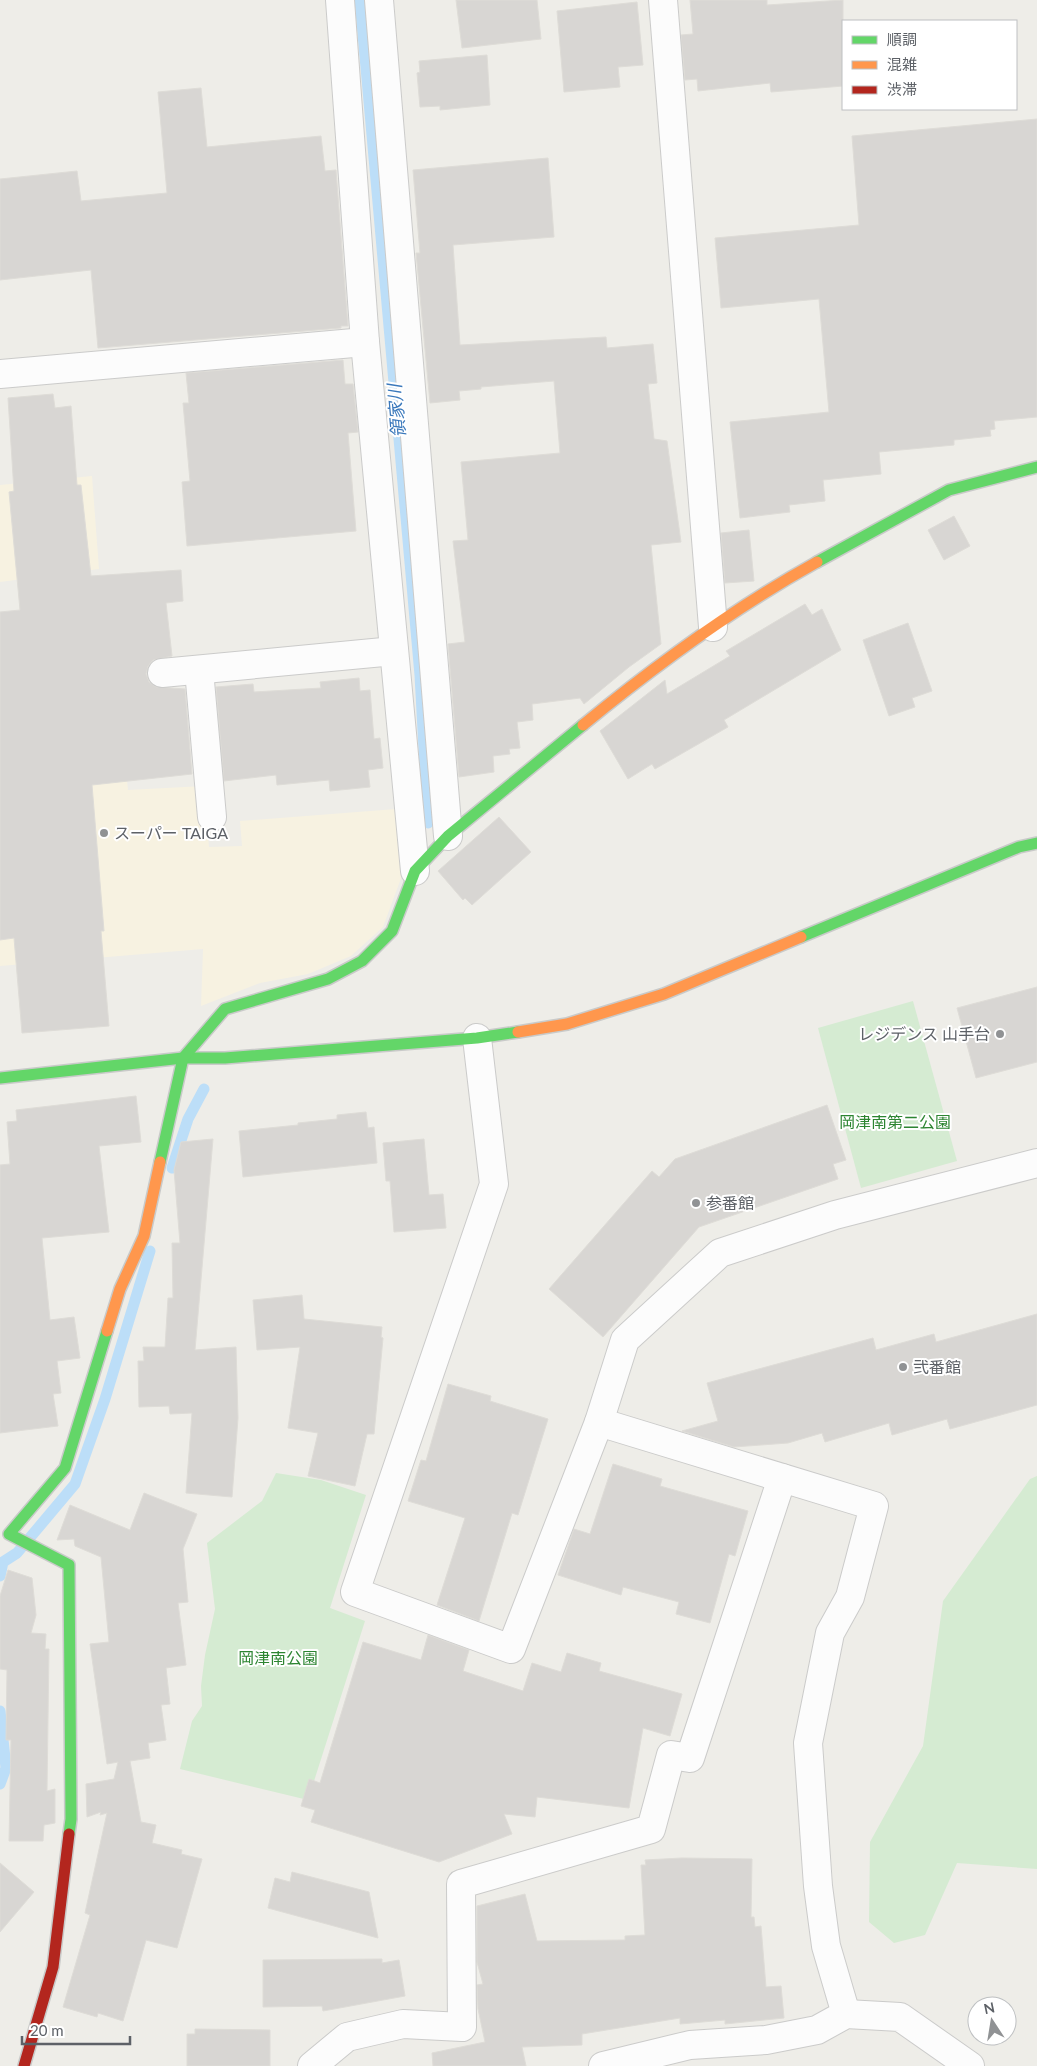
<svg xmlns="http://www.w3.org/2000/svg" width="1037" height="2066" viewBox="0 0 1037 2066" font-family="Lato,'Noto Sans JP',sans-serif">
	<rect width="100%" height="100%" fill="#eeede8"/>
	<!-- commercial -->
	<g fill="#f7f2e1">
		<path d="M92 476 99 569 0 582V485Z"/>
		<path d="M116 670 128 790 204 786 209 847 242 846 240 821 396 809 403 873 383 927 351 956 308 974 260 983 201 1006 203 949 0 966V678Z"/>
	</g>
	<!-- green -->
	<g fill="#d5ebd2">
		<path d="M913 1001 957 1161 861 1188 818 1028Z"/>
		<path d="M276 1473 321 1480 366 1495 330 1608 365 1621 308 1800 180 1769 192 1721 202 1706 201 1686 205 1655 215 1609 207 1543 262 1501Z"/>
		<path d="M1037 1476V1869L957 1863 925 1935 894 1943 869 1922 870 1842 923 1746 943 1601 1030 1479Z"/>
	</g>
	<g fill="none" stroke-linecap="round" stroke-linejoin="round">
		<!-- stream -->
		<g stroke="#bcdef8" stroke-width="11">
			<path d="M360 0 420 675 428 823"/>
			<path d="M172 1168 188 1119 204 1089"/>
			<path d="M0 1576 3 1562 17 1553 75 1484 105 1399 150 1251"/>
			<path d="M0 1711 6 1768 0 1784"/>
		</g>
	</g>
	<!-- building -->
	<g fill="#d8d6d3" stroke="#dedcd7">
		<path d="M456 0H537L541 39 462 48Z"/>
		<path d="M690 0H767V5L843 0V86L771 92 770 83 698 91 697 79 685 80 681 35 693 34Z"/>
		<path d="M637 2 643 65 618 67 620 87 564 92 557 11Z"/>
		<path d="M487 55 490 105 440 110V106L420 107 417 73 420 72 419 61Z"/>
		<path d="M201 88 207 147 321 136 325 171 336 170 348 326H341V328L98 348 91 270 0 280V179L77 171 81 201 167 193 158 92Z"/>
		<path d="M1037 119V417L994 421 995 429 990 430 991 436 954 440V445L879 452 881 474 823 480 825 501 789 505 790 512 740 518 730 422 829 412 819 299 721 308 715 238 859 225 852 136Z"/>
		<path d="M548 158 554 237 453 245 460 345 606 337 607 348 653 344 657 383 648 384 654 439 667 441 681 542 651 545 661 644 629 667 584 704 580 698 532 704 533 720 517 722 520 748 509 749 510 754 493 756 494 772 459 777 448 644 465 642 453 541 468 540 461 462 560 453 554 381 481 387V389L459 391 460 400 430 403 416 253H420L413 170Z"/>
		<path d="M343 360 345 384H353L358 432 348 433 356 531 187 546 182 482 190 481 183 403H189L186 373Z"/>
		<path d="M53 394 55 408 71 406 77 485H81L91 576 181 570 183 601 166 603 172 656 153 660 148 666 146 674 149 682 156 687 185 689 192 774 92 785 104 931H101L109 1026 22 1033 14 938 0 940V612L20 610 9 492 14 491 8 398Z"/>
		<path d="M954 516 970 546 944 560 928 530Z"/>
		<path d="M749 530 754 581 725 583 721 533Z"/>
		<path d="M805 604 812 615 822 609 841 650 724 720 728 727 655 769 652 764 628 779 600 731 665 680 667 694 730 656 726 651Z"/>
		<path d="M908 623 932 691 912 698 915 707 889 716 863 640Z"/>
		<path d="M359 678 360 691 370 690 374 739 380 738 383 768 368 770 370 787 330 791 329 780 277 785 276 775 224 781 216 687 253 684 254 692 321 688 320 682Z"/>
		<path d="M499 817 531 852 472 905 465 898 463 900 438 871Z"/>
		<path d="M1037 987V1062L976 1078 957 1008Z"/>
		<path d="M136 1096 141 1142 99 1146 109 1232 42 1238 50 1320 74 1317 80 1358 57 1361 61 1393 53 1394 58 1426 0 1433V1165L10 1164 7 1122 17 1121 16 1110Z"/>
		<path d="M827 1105 846 1160 833 1164 838 1179 699 1227 603 1337 549 1289 652 1171 659 1177 675 1159Z"/>
		<path d="M366 1112 368 1128 374 1127 377 1163 243 1177 239 1131 298 1125V1123L337 1119V1115Z"/>
		<path d="M213 1139 195 1350 236 1347 238 1418 232 1497 186 1493 192 1413 170 1414 169 1406 139 1407 138 1361H144L143 1347H165L168 1298H173L172 1243H180L174 1170 181 1142Z"/>
		<path d="M424 1139 429 1195 443 1194 446 1228 394 1232 390 1181H386L383 1143Z"/>
		<path d="M302 1295 304 1319 382 1327 381 1337 383 1338 374 1434H367L355 1486 308 1476 318 1433 288 1428 300 1347 257 1350 253 1300Z"/>
		<path d="M1037 1314V1405L950 1429 947 1419 892 1435 889 1423 825 1442 822 1433 788 1443 734 1447 682 1431 718 1421 707 1383 873 1338 876 1350 934 1334 936 1342Z"/>
		<path d="M448 1384 491 1396 490 1401 548 1419 518 1515 512 1513 479 1621 437 1605 465 1518 408 1501 421 1460 426 1461Z"/>
		<path d="M613 1464 662 1479 660 1486 748 1511 735 1556 729 1554 710 1623 676 1614 679 1602 623 1587 621 1595 558 1575 574 1529 590 1534Z"/>
		<path d="M144 1493 197 1514 183 1549 188 1602 178 1603 186 1665 166 1668 170 1704 161 1705 166 1740 148 1743 150 1758 130 1761 141 1822 156 1825 152 1843 182 1850 181 1854 202 1859 177 1948 146 1940 123 2021 98 2013 97 2017 63 2007 90 1915 85 1913 107 1813 100 1815 101 1812 87 1817 86 1784 114 1779 118 1762 107 1764 90 1644 109 1642 101 1557 75 1546 74 1539 57 1540 70 1505 130 1530Z"/>
		<path d="M8 1570 32 1578 36 1615 31 1633 46 1634 45 1649H49L47 1791 55 1789V1823L44 1825 43 1841H9L11 1740H6L7 1670 0 1669V1596Z"/>
		<path d="M428 1635 469 1650 463 1671 523 1691 532 1663 561 1672 567 1653 601 1663 599 1671 682 1694 670 1736 643 1728 629 1808 537 1797 535 1817 504 1814 512 1834 439 1862 311 1822 315 1810 301 1806 309 1779 320 1783 363 1642 421 1660Z"/>
		<path d="M682 1858 752 1859 751 1917H754L755 1927 761 1926 766 1987 781 1986 784 2018 725 2024V2020L680 2024V2018L582 2034V2045L522 2047 526 2066H433L432 2053 485 2042 478 2009 477 1985 483 1984 477 1962V1906L525 1894 537 1941 625 1940V1936L645 1935 641 1865H646L645 1860Z"/>
		<path d="M0 1863 34 1892 0 1932Z"/>
		<path d="M292 1872 369 1892 378 1938 268 1908 275 1878 290 1882Z"/>
		<path d="M382 1959V1963L399 1960 405 1996 323 2011 322 2006 263 2007V1960Z"/>
		<path d="M195 2029 270 2030V2066H187V2034H195Z"/>
	</g>
	<g fill="none" stroke-linecap="round" stroke-linejoin="round">
		<!-- street casing -->
		<g stroke="#cbcbca" stroke-width="30">
			<g id="street">
				<path d="M340 0 365 342 415 871"/>
				<path d="M379 0 448 836"/>
				<path d="M663 0 713 627"/>
				<path d="M0 374 365 342"/>
				<path d="M199 670 212 817"/>
				<path d="M162 673 394 651"/>
				<path d="M477 1038 494 1184 355 1592 511 1649 599 1422"/>
				<path d="M846 2014 826 1946 818 1886 808 1743 830 1633 850 1597 874 1506 599 1422 625 1340 720 1253 835 1215 1037 1163"/>
				<path d="M312 2066 347 2037 403 2024 462 2027 461 1884 651 1829 671 1755 690 1758 782 1478"/>
				<path d="M603 2066 690 2045 766 2040 817 2030 846 2014 900 2017 970 2066"/>
			</g>
		</g>
		<!-- fast casing -->
		<g stroke="#c9cac9" stroke-width="14">
			<g id="fast">
				<path d="M817 562 949 490 1037 467"/>
				<path d="M801 937 1019 847 1037 843"/>
				<path d="M0 1078 183 1058H225L477 1038 518 1032"/>
				<path d="M160 1162 183 1058 225 1009 328 979 362 961 392 931 415 871 448 836 583 725"/>
				<path d="M69 1834 71 1819 69 1565 9 1534 65 1468 107 1331"/>
			</g>
		</g>
		<!-- slow casing -->
		<g stroke="#c9cac9" stroke-width="14">
			<g id="slow">
				<path d="M583 725C656 665 734 608 817 562"/>
				<path d="M518 1032 567 1024 664 994 801 937"/>
				<path d="M107 1331 120 1289 144 1236 160 1162"/>
			</g>
		</g>
		<!-- jam casing -->
		<g stroke="#c9cac9" stroke-width="14">
			<path id="jam" d="M24 2066 53 1967 69 1834"/>
		</g>
		<!-- street -->
		<use href="#street" stroke="#fcfcfc" stroke-width="28"/>
		<!-- fast -->
		<use href="#fast" stroke="#63d668" stroke-width="11"/>
		<!-- slow -->
		<use href="#slow" stroke="#ff974d" stroke-width="11"/>
		<!-- jam -->
		<use href="#jam" stroke="#b3261e" stroke-width="11"/>
	</g>
	<!-- markers -->
	<g fill="#909294" stroke="#fff" stroke-width="2">
		<circle cx="104" cy="833" r="5"/>
		<circle cx="1000" cy="1034" r="5"/>
		<circle cx="696" cy="1203" r="5"/>
		<circle cx="903" cy="1367" r="5"/>
	</g>
	<g text-anchor="middle" stroke-width="4" stroke-linejoin="round" paint-order="stroke">
		<!-- poi labels -->
		<g font-size="16" fill="#5d6167" stroke="#fff" text-anchor="start">
			<text x="114" y="839">スーパー TAIGA</text>
			<text x="990" y="1040" text-anchor="end">レジデンス 山手台</text>
			<text x="706" y="1209">参番館</text>
			<text x="913" y="1373">弐番館</text>
		</g>
		<!-- park labels -->
		<g font-size="16" fill="#2d8532" stroke="#fff">
			<text x="895" y="1128">岡津南第二公園</text>
			<text x="278" y="1664">岡津南公園</text>
		</g>
		<!-- water labels -->
		<g font-size="18" font-style="italic" fill="#3a78bb" stroke="#fff">
			<text transform="translate(397 411) rotate(-95)" y="6">領家川</text>
		</g>
	</g>
	<!-- legend -->
	<rect x="842" y="20" width="175" height="90" fill="#ffffff" stroke="#bec0c2"/>
	<rect x="852" y="36" width="25" height="8" fill="#63d668" stroke="#bec0c2"/>
	<text x="887" y="45" font-size="15" fill="#5d6167">順調</text>
	<rect x="852" y="61" width="25" height="8" fill="#ff974d" stroke="#bec0c2"/>
	<text x="887" y="70" font-size="15" fill="#5d6167">混雑</text>
	<rect x="852" y="86" width="25" height="8" fill="#b3261e" stroke="#bec0c2"/>
	<text x="887" y="95" font-size="15" fill="#5d6167">渋滞</text>
	<!-- north arrow -->
	<g transform="translate(992 2021) rotate(348)"><circle r="24" fill="#ffffff" stroke="#bec0c2"/>
	<path d="M0-4L9 19L0 12L-9 19Z" fill="#909294"/>
	<text y="-8" font-size="14" font-weight="bold" text-anchor="middle" fill="#5d6167">N</text>
	</g>
	<!-- scale -->
	<path d="M22 2036v8h108v-8" fill="none" stroke="#5d6167" stroke-width="2.5"/>
	<text x="30" y="2036" font-size="15" fill="#5d6167" stroke="#ffffff" stroke-width="4" paint-order="stroke">20 m</text>
</svg>
